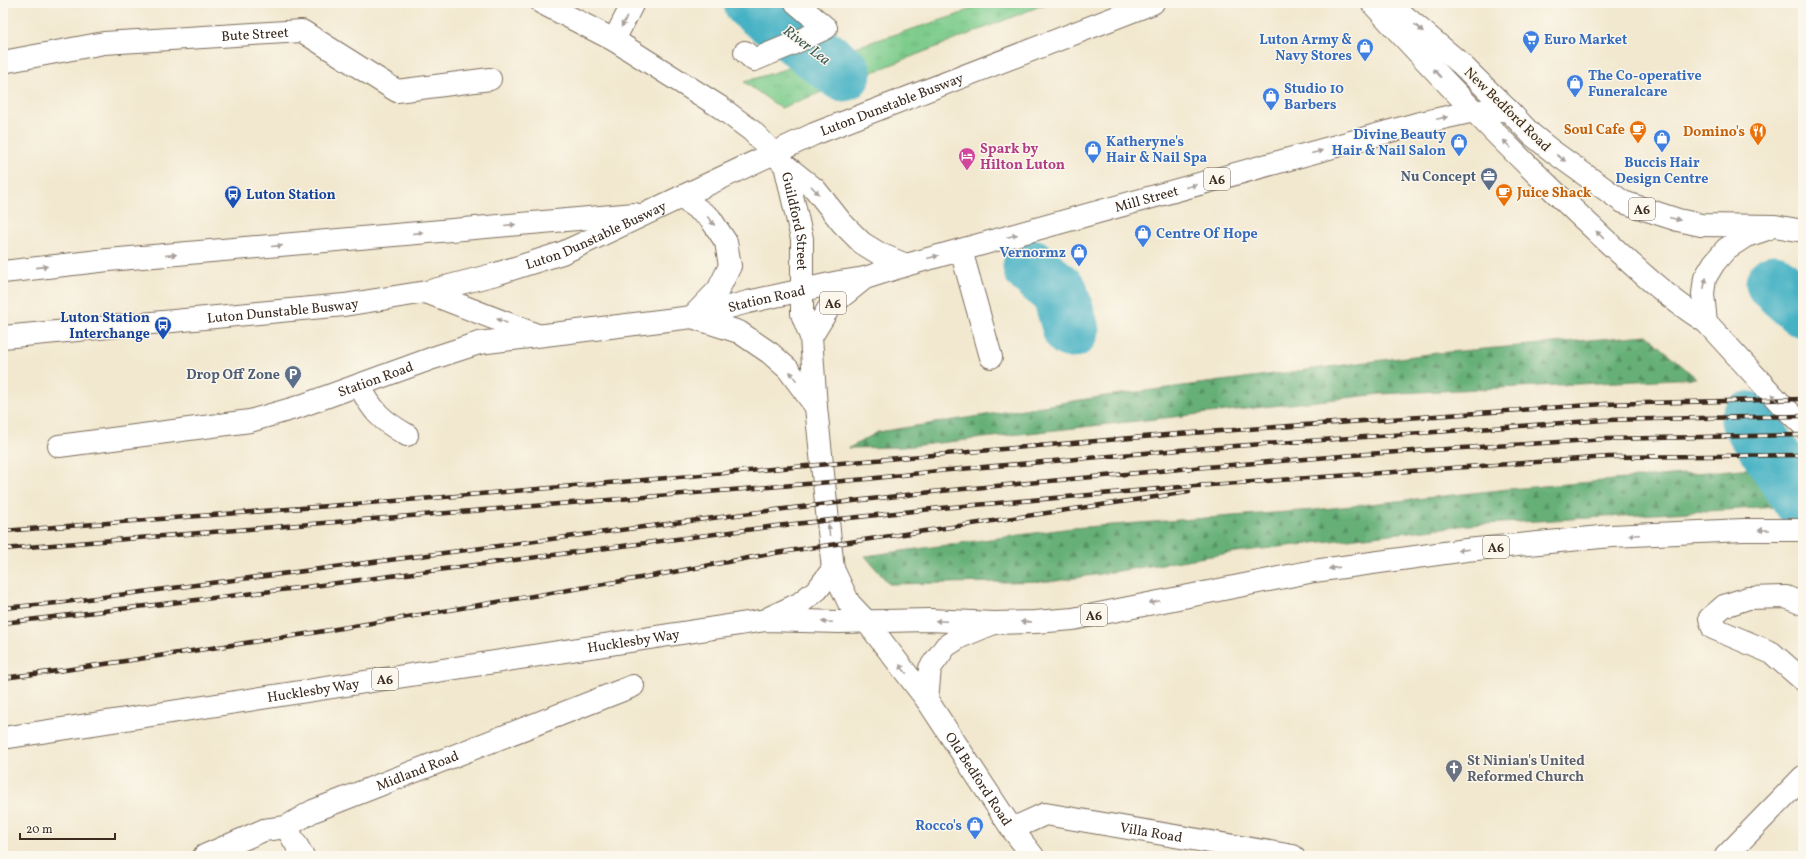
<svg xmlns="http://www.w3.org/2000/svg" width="1806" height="859" viewBox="0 0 1806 859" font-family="Vollkorn,serif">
	<defs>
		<pattern id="grass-tufts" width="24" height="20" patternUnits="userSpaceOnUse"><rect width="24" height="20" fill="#7dcc8c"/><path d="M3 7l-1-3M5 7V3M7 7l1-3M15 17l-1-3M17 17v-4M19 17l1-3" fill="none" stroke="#6daf78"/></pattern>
		<pattern id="forest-firs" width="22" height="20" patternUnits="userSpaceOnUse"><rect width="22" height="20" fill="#66b078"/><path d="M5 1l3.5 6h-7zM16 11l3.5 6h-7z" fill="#558f62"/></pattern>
	</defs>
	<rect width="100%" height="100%" fill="#fbf7ec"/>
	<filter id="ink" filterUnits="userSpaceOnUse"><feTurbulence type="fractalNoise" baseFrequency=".025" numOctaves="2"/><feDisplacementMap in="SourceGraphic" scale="8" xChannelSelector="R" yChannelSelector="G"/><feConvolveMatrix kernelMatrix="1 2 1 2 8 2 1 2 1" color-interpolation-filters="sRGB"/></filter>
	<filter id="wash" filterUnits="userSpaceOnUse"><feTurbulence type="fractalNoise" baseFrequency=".012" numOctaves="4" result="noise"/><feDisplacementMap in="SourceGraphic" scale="16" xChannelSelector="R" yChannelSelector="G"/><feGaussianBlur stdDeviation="0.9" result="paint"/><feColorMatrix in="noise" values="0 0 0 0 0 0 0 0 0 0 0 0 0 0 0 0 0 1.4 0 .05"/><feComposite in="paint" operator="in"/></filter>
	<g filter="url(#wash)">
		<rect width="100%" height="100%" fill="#f2e8cf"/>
		<!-- grass -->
		<path fill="url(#grass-tufts)" stroke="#5c7b55" d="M985 3H1048L781 108 744 82 957 15Z"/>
		<!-- forest -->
		<g fill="url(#forest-firs)" stroke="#506d4b">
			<path d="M1647 335 1696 378 1380 394 903 447 849 448 878 432 1106 396 1437 353Z"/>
			<path d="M1789 465 1803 479V508L1775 507 1468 525 1236 552 1056 581 889 584 865 556 1072 528 1314 510 1509 489Z"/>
		</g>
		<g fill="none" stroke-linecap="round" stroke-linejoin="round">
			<!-- river -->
			<g stroke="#46b2c4" stroke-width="57">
				<path d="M752 3 843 73"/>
				<path d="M1031 267 1060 293 1071 330"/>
				<path d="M1774 283 1803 309"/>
				<path d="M1749 420 1802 501"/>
			</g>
		</g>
	</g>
	<g filter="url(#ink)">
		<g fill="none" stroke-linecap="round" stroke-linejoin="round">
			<!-- minor casing -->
			<g stroke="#7b6c5c" stroke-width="24">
				<g id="minor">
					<path id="s1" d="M542 3 614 40 720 107 752 131 785 165 802 239V314L811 337"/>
					<path d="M1372 3C1439 76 1507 147 1579 215 1620 253 1658 292 1706 322"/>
					<path d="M1389 3 1460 63 1508 110"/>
					<path d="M614 40 633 3"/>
					<path d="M745 52 754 60 790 45 826 28 796 3"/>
					<path id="s2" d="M3 62 104 43 302 31 397 91 490 79"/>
					<path d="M785 165 815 189 842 223 862 243 880 254 906 265"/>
					<path d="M681 197 710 218 726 242 730 266 718 290 692 317"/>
					<path d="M961 250 991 357"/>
					<path d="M3 272 108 260 635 214"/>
					<path d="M426 292 537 335"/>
					<path d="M692 317 739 332 770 353 788 369 816 407"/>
					<path id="s3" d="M3 337 344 305 426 292 496 274 562 253 586 242 814 134 1153 3"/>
					<path d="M359 385C373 412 381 420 407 435"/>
					<path id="s4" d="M59 446 250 421 298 407 433 358 479 343 692 317 748 302 839 282 865 278"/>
					<path d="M1803 604 1786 597 1748 598 1724 606 1710 618 1713 628 1772 653 1803 680"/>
					<path id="s5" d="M866 621 927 700 1012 829 1033 856"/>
					<path d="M927 700 930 668 946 646 960 637 994 623"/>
					<path d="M286 827 303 856"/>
					<path id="s6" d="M1012 829 1045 814 1293 856"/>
					<path id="s7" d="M204 856 264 830 286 827 313 811 633 686"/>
					<path d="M1726 856 1803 777"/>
				</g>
			</g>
			<!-- highway casing -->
			<g stroke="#7b6c5c" stroke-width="24">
				<g id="highway">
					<path d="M1767 229 1746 236 1726 249 1714 263 1705 278 1703 294 1706 322 1780 403 1803 425"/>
					<path d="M771 617 799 604 818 589 833 569"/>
					<path id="s8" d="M866 621 849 603 833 569 816 407 811 337 830 306 865 278 906 265 1416 124 1474 111 1508 110 1531 134 1552 151 1623 202 1678 220 1701 225 1775 226 1803 231"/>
					<path id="s9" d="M3 738 766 620 839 622 929 620 994 623 1035 622 1073 619 1314 571 1466 550 1611 536 1743 530H1803"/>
				</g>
			</g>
			<!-- minor -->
			<use href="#minor" stroke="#fff" stroke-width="22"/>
			<!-- highway -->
			<use href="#highway" stroke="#fff" stroke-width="22"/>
			<!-- rail casing -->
			<g stroke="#3b2a1e" stroke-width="4.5">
				<g id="rail">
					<path d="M3 531 433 498 1178 434 1604 404 1803 399"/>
					<path d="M3 549 867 479 938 471 1179 450 1605 420 1803 416"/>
					<path d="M3 608 57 603 775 510 941 491 1181 469 1366 454 1607 439 1803 435"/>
					<path d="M3 623 306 587 776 526 941 508 1181 487 1609 457 1803 455"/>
					<path d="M3 678 65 670 312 633 652 576 775 553 1189 492"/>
				</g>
			</g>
			<!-- rail -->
			<use href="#rail" stroke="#fbf7ec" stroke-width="3" stroke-dasharray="9" stroke-linecap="butt"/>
		</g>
		<!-- one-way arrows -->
		<defs><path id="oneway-solid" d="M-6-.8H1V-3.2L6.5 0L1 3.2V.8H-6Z"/></defs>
		<g fill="#a79f9a">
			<use href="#oneway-solid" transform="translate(624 22) rotate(119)"/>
			<use href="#oneway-solid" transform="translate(1419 28) rotate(40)"/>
			<use href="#oneway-solid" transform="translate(1437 73) rotate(-133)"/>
			<use href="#oneway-solid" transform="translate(1442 118) rotate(-12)"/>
			<use href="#oneway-solid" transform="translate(1507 144) rotate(-134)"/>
			<use href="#oneway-solid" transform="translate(1317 152) rotate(-15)"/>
			<use href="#oneway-solid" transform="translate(1561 158) rotate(36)"/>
			<use href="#oneway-solid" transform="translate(1191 186) rotate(-15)"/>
			<use href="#oneway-solid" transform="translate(815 190) rotate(46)"/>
			<use href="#oneway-solid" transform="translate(1675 219) rotate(15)"/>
			<use href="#oneway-solid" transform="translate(711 221) rotate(50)"/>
			<use href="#oneway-solid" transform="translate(510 225) rotate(-5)"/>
			<use href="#oneway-solid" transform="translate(418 233) rotate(-5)"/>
			<use href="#oneway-solid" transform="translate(1600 235) rotate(-136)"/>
			<use href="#oneway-solid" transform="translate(1012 236) rotate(-15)"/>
			<use href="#oneway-solid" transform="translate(277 246) rotate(-5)"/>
			<use href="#oneway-solid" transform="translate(171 255) rotate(-5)"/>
			<use href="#oneway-solid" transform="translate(933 257) rotate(-15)"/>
			<use href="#oneway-solid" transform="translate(42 267) rotate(-6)"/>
			<use href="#oneway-solid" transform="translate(1705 283) rotate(-78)"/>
			<use href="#oneway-solid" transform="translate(502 321) rotate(-158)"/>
			<use href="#oneway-solid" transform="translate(793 376) rotate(-126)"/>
			<use href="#oneway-solid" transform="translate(1775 398) rotate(-132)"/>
			<use href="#oneway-solid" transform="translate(829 530) rotate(-96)"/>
			<use href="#oneway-solid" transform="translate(1764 530) rotate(-180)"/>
			<use href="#oneway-solid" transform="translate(1634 535) rotate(177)"/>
			<use href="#oneway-solid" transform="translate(1463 550) rotate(173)"/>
			<use href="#oneway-solid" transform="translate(1334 568) rotate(172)"/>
			<use href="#oneway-solid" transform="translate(1154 602) rotate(168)"/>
			<use href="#oneway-solid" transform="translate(941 621) rotate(-178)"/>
			<use href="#oneway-solid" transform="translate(827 622) rotate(-178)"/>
			<use href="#oneway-solid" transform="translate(1026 622) rotate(179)"/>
			<use href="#oneway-solid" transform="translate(903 669) rotate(-128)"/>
		</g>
	</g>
	<!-- icons -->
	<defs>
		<g id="supermarket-pin" transform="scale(0.9)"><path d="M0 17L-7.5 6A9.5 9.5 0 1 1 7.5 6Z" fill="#3f7fe0" stroke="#fbf7ec"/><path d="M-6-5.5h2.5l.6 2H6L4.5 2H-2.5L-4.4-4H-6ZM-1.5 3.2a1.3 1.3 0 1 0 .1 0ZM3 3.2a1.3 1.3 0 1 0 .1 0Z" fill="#fff"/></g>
		<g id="shop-pin" transform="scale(0.9)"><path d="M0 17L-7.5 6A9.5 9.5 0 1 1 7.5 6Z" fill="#3f7fe0" stroke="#fbf7ec"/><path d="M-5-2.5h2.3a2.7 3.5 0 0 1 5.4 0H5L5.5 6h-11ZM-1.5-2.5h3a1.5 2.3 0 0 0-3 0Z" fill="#fff"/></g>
		<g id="cafe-pin" transform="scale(0.9)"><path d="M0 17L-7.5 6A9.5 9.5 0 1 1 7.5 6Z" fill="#e8710a" stroke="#fbf7ec"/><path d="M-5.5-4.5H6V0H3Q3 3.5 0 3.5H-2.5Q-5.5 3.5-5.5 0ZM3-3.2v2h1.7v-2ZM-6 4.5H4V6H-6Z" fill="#fff"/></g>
		<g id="restaurant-pin" transform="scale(0.9)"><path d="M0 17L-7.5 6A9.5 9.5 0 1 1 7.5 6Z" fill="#e8710a" stroke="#fbf7ec"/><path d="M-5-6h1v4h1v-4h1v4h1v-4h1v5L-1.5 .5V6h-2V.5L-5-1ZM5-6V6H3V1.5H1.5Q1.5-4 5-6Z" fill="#fff"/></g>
		<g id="hotel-pin" transform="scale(0.9)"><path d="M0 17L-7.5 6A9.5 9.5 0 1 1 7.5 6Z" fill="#d1479c" stroke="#fbf7ec"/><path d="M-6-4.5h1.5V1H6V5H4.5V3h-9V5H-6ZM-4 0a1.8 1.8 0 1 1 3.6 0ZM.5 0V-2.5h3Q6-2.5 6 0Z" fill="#fff"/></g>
		<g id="office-pin" transform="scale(0.9)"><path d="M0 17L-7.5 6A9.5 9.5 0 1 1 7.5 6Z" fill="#5c6f8a" stroke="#fbf7ec"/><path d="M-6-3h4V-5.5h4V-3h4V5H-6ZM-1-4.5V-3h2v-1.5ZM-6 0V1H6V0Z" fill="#fff"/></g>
		<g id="bus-pin" transform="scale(0.9)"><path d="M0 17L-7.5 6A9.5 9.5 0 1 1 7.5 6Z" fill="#1a4fb4" stroke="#fbf7ec"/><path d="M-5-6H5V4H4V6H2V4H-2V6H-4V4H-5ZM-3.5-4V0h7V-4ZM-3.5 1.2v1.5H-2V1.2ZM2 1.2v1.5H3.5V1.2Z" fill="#fff"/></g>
		<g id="parking-pin" transform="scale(0.9)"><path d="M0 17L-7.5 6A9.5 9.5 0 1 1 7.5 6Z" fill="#5c6f8a" stroke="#fbf7ec"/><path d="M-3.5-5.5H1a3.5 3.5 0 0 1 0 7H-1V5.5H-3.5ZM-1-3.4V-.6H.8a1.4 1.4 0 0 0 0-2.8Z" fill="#fff"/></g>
		<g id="church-pin" transform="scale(0.9)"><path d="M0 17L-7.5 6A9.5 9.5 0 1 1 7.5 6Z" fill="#6b7280" stroke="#fbf7ec"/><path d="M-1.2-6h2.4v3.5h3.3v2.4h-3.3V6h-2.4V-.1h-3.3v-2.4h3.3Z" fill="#fff"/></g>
	</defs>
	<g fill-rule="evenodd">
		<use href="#supermarket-pin" x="1531" y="39"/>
		<use href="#shop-pin" x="1365" y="47"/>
		<use href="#shop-pin" x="1575" y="83"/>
		<use href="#shop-pin" x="1271" y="96"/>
		<use href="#cafe-pin" x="1638" y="129"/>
		<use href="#restaurant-pin" x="1758" y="131"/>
		<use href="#shop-pin" x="1662" y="138"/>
		<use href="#shop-pin" x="1459" y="142"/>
		<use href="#shop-pin" x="1093" y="149"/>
		<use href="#hotel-pin" x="967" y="156"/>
		<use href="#office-pin" x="1489" y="176"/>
		<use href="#cafe-pin" x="1504" y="192"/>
		<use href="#bus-pin" x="233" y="194"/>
		<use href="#shop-pin" x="1143" y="233"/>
		<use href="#shop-pin" x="1079" y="252"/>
		<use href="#bus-pin" x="163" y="325"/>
		<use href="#parking-pin" x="293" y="374"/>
		<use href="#church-pin" x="1454" y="768"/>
		<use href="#shop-pin" x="975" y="825"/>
	</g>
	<g text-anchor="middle" stroke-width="3" stroke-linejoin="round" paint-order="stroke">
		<!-- shield labels -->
		<g fill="#fbf7ec" stroke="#75685c" stroke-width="1">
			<rect x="1204" y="168" width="26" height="22" rx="3"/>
			<rect x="1629" y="198" width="26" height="22" rx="3"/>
			<rect x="820" y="292" width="26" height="22" rx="3"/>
			<rect x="1483" y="536" width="26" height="22" rx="3"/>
			<rect x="1081" y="604" width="26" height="22" rx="3"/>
			<rect x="372" y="668" width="26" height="22" rx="3"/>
		</g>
		<g font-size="13" font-weight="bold" fill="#3b2a1e">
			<text x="1217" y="184">A6</text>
			<text x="1642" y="214">A6</text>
			<text x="833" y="308">A6</text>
			<text x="1496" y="552">A6</text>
			<text x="1094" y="620">A6</text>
			<text x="385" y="684">A6</text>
		</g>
		<!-- street labels -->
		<g font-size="14" fill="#3b2a1e" stroke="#fbf7ec">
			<text dy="5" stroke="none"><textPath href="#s2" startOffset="254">Bute Street</textPath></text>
			<text dy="5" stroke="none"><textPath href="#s3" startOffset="929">Luton Dunstable Busway</textPath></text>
			<text transform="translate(1508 109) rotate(44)" y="5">New Bedford Road</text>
			<text dy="5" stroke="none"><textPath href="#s8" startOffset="669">Mill Street</textPath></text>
			<text dy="5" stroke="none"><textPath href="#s1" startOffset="351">Guildford Street</textPath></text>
			<text dy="5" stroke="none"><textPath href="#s3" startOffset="605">Luton Dunstable Busway</textPath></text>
			<text dy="5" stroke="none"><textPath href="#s4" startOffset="726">Station Road</textPath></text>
			<text dy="5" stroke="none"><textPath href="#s3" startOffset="281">Luton Dunstable Busway</textPath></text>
			<text dy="5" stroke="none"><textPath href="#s4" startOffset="325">Station Road</textPath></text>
			<text dy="5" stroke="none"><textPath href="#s9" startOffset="638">Hucklesby Way</textPath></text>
			<text dy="5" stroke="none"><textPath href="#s9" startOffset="314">Hucklesby Way</textPath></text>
			<text dy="5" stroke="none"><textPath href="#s7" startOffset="231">Midland Road</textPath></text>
			<text dy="5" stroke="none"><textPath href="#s5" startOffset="194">Old Bedford Road</textPath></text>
			<text dy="5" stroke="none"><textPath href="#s6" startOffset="144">Villa Road</textPath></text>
		</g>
		<!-- shop labels -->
		<g font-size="14" font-weight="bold" fill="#366cbe" stroke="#fbf7ec" text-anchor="start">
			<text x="1352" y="44" text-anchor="end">Luton Army &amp;<tspan x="1352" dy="16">Navy Stores</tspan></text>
			<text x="1544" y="44">Euro Market</text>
			<text x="1588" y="80">The Co-operative<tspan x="1588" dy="16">Funeralcare</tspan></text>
			<text x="1284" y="93">Studio 10<tspan x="1284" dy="16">Barbers</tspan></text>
			<text x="1446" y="139" text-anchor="end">Divine Beauty<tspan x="1446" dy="16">Hair &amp; Nail Salon</tspan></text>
			<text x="1106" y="146">Katheryne's<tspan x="1106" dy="16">Hair &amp; Nail Spa</tspan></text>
			<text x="1662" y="167" text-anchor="middle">Buccis Hair<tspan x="1662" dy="16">Design Centre</tspan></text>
			<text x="1156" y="238">Centre Of Hope</text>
			<text x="1066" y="257" text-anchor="end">Vernormz</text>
			<text x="962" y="830" text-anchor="end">Rocco's</text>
		</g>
		<!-- food labels -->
		<g font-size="14" font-weight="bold" fill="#c56008" stroke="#fbf7ec" text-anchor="end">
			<text x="1625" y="134">Soul Cafe</text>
			<text x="1745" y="136">Domino's</text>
			<text x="1517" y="197" text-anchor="start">Juice Shack</text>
		</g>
		<!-- hotel labels -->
		<g font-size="14" font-weight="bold" fill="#b23c85" stroke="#fbf7ec" text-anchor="start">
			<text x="980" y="153">Spark by<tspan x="980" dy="16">Hilton Luton</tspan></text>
		</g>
		<!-- service labels -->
		<g font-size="14" font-weight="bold" fill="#4e5e75" stroke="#fbf7ec" text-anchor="end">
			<text x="1476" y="181">Nu Concept</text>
			<text x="280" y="379">Drop Off Zone</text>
		</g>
		<!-- transit labels -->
		<g font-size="14" font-weight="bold" fill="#164399" stroke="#fbf7ec" text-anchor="start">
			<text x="246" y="199">Luton Station</text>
			<text x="150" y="322" text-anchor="end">Luton Station<tspan x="150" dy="16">Interchange</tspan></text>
		</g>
		<!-- worship labels -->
		<g font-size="14" font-weight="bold" fill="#5b616d" stroke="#fbf7ec" text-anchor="start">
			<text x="1467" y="765">St Ninian's United<tspan x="1467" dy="16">Reformed Church</tspan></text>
		</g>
		<!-- water labels -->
		<g font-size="15" font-style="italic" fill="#3f5a58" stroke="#fbf7ec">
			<text transform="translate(807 45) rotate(37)" y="5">River Lea</text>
		</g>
	</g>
	<!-- margin -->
	<rect width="1806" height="859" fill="none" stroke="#fbf7ec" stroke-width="16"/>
	<!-- scale -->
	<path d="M20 833v6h95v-6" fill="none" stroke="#3b2a1e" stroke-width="2"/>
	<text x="26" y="833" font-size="12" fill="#3b2a1e" stroke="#fbf7ec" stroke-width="3" paint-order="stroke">20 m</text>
</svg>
